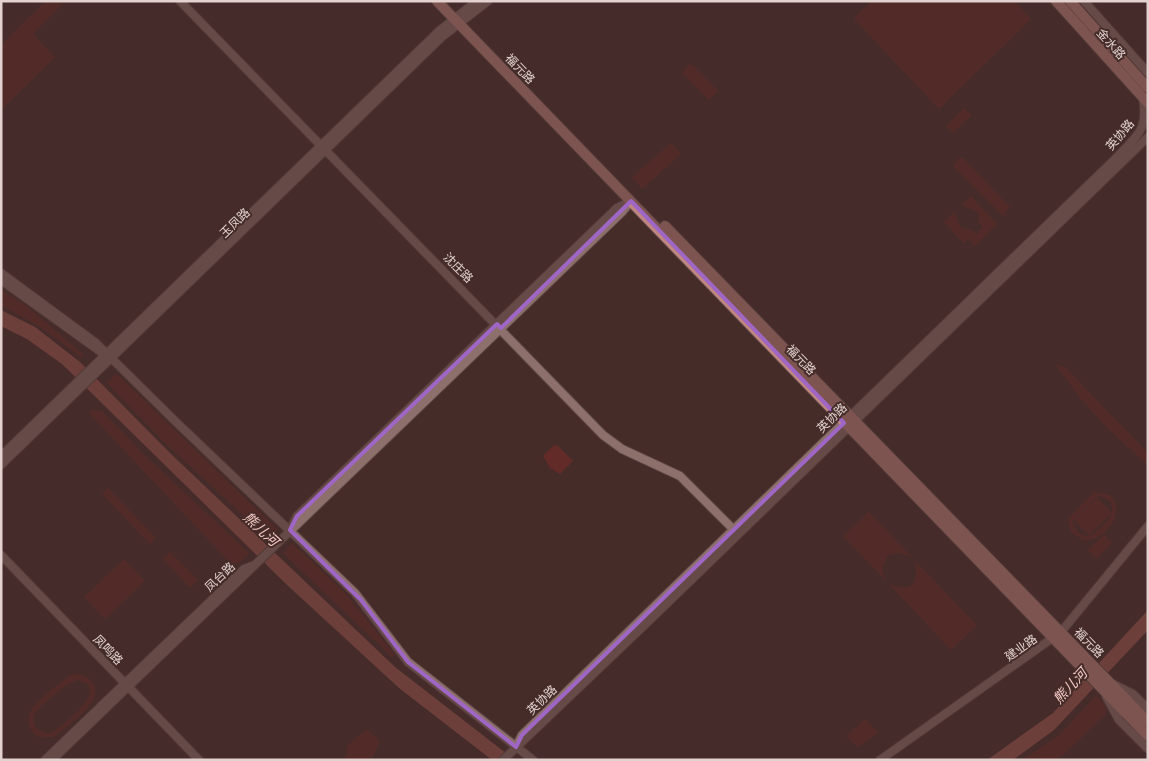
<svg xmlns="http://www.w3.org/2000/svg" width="1149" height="761" viewBox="0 0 1149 761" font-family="'Source Sans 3','Noto Sans SC',sans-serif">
	<rect width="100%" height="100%" fill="#452c29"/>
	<!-- green -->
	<g fill="#622b27" fill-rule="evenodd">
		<path d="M46 1H58L62 5 33 34 55 57 1 110V45Z"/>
		<path d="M872 1H1015L1031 19 939 109 855 20V17Z"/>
		<path d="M689 64 695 67 718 91 709 100 682 73Z"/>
		<path d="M964 108 972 115 953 133 946 126Z"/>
		<path d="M671 143 681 154 642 189 632 177Z"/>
		<path d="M959 158H963L1010 207 1003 216 953 166Z"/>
		<path d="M971 196 997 224 975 246 968 239 963 243 944 222 954 212 961 228 972 230 976 234 983 227 979 222V214C974 207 967 210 962 204Z"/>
		<path d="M1 290 24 304 84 355 81 357 42 328 1 305Z"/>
		<path d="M1055 364 1065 367 1148 453V465L1109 430 1081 399Z"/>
		<path d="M115 375H118L278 530 269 539 164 442 107 383Z"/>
		<path d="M93 410 102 411 143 454 249 553 240 562 232 565 89 413Z"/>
		<path d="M557 445 573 461 560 474 550 468 543 456 553 446Z"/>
		<path d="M108 488 156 538 150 544 102 494Z"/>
		<path d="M1094 492 1110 495C1129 513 1102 543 1083 540L1071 532 1068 519ZM1101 496 1110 501C1118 516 1102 527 1091 535 1081 538 1074 531 1073 521L1097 497Z"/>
		<path d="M1097 498 1112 513 1089 535 1074 520Z"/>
		<path d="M869 512 912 557 897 553 888 555 882 568 885 580 843 536Z"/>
		<path d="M1104 534 1112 543 1096 559 1088 550Z"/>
		<path d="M292 543 345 593 395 655 392 657 283 553Z"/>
		<path d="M170 552 198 580 190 588 163 559Z"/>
		<path d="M124 559 145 581 105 619 84 597Z"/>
		<path d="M915 561 977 625 951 650 889 584C911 594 920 582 915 561Z"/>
		<path d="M75 674C83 674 90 678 94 685 103 703 67 726 54 737H39C8 716 52 690 69 676ZM78 680C112 689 64 724 53 732L46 733 37 729C34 725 32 720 35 714 39 706 69 681 78 680Z"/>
		<path d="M1096 696 1105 704 1106 714 1058 760H1023L1058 736Z"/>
		<path d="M865 719 878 733 858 747 846 736Z"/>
		<path d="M367 729 380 741 371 760H345L348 745Z"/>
	</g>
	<!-- water -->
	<g fill="#9e5751">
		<path d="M1 310 35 327 80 362 170 453 395 667 515 760H492L399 688 285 583 62 364 27 339 1 326Z"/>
		<path d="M1148 610V630L1054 730 1013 760H987L1053 713Z"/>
	</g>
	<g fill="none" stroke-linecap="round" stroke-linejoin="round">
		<!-- minor casing -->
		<g stroke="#5f4947" stroke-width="10">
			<g id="minor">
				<path d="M180 1 603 435 622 449 680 476 734 530"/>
				<path d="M1084 1 1148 73"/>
				<path d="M1 273 96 343 173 419 355 593 408 662 533 760"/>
				<path d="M1 280 101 352"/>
				<path d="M1 456 439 31 477 1"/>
				<path d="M1 465 443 36 488 1"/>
				<path d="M292 526 297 516 617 208 627 203"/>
				<path d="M1 555 199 760"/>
				<path d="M1113 684 1133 694 1148 709"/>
				<path d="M1106 696 1119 720 1148 749"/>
				<path d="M516 747 522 735 1116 158C1138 134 1148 132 1143 97"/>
				<path d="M45 760 244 569 252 566"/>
				<path d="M52 760 622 212 631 201"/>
				<path d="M503 760 655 615 1148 137"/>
				<path d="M880 760 1061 632 1148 526"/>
			</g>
		</g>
		<!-- major casing -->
		<g stroke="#5f4947" stroke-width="12">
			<g id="major">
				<path d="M437 1 1148 736"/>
				<path d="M1056 1 1148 103"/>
				<path d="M1070 1 1148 88"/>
				<path d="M665 226 1148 722"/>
			</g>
		</g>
		<!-- minor -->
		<use href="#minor" stroke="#8d706c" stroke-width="8"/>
		<!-- major -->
		<use href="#major" stroke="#c1867f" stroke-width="10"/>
	</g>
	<!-- marked area -->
	<path d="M0 0H1149V761H0ZM631 201 844 423 522 735 516 747 408 662 361 600 290 530 297 516 497 324 501 328Z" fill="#452c29" fill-opacity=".55" fill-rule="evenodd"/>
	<path fill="none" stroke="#9f66c5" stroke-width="4" stroke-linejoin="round" d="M631 201 844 423 522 735 516 747 408 662 361 600 290 530 297 516 497 324 501 328Z"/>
	<g text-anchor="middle" stroke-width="4" stroke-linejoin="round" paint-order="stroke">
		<!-- street labels -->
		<g font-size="12" fill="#e3d2d0" stroke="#452c29">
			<text transform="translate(1111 44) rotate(48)" y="4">金水路</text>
			<text transform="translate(520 69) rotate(46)" y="4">福元路</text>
			<text transform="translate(1120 135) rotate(-50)" y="4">英协路</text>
			<text transform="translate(235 223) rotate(-44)" y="4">玉凤路</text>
			<text transform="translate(458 268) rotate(45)" y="4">沈庄路</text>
			<text transform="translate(801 360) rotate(46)" y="4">福元路</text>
			<text transform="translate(832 418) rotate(-44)" y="4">英协路</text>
			<text transform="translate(220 577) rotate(-43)" y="4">凤台路</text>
			<text transform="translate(1089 643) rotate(46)" y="4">福元路</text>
			<text transform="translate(1021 648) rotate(-35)" y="4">建业路</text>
			<text transform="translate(108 650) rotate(46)" y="4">凤鸣路</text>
			<text transform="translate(542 700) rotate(-44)" y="4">英协路</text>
		</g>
		<!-- water labels -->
		<g font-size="14" font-style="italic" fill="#f7cbc6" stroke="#452c29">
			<text transform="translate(261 529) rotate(43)" y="5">熊儿河</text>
			<text transform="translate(1070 686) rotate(-47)" y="5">熊儿河</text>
		</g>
	</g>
	<!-- border -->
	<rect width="1149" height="761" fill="none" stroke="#e3d2d0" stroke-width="5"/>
</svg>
